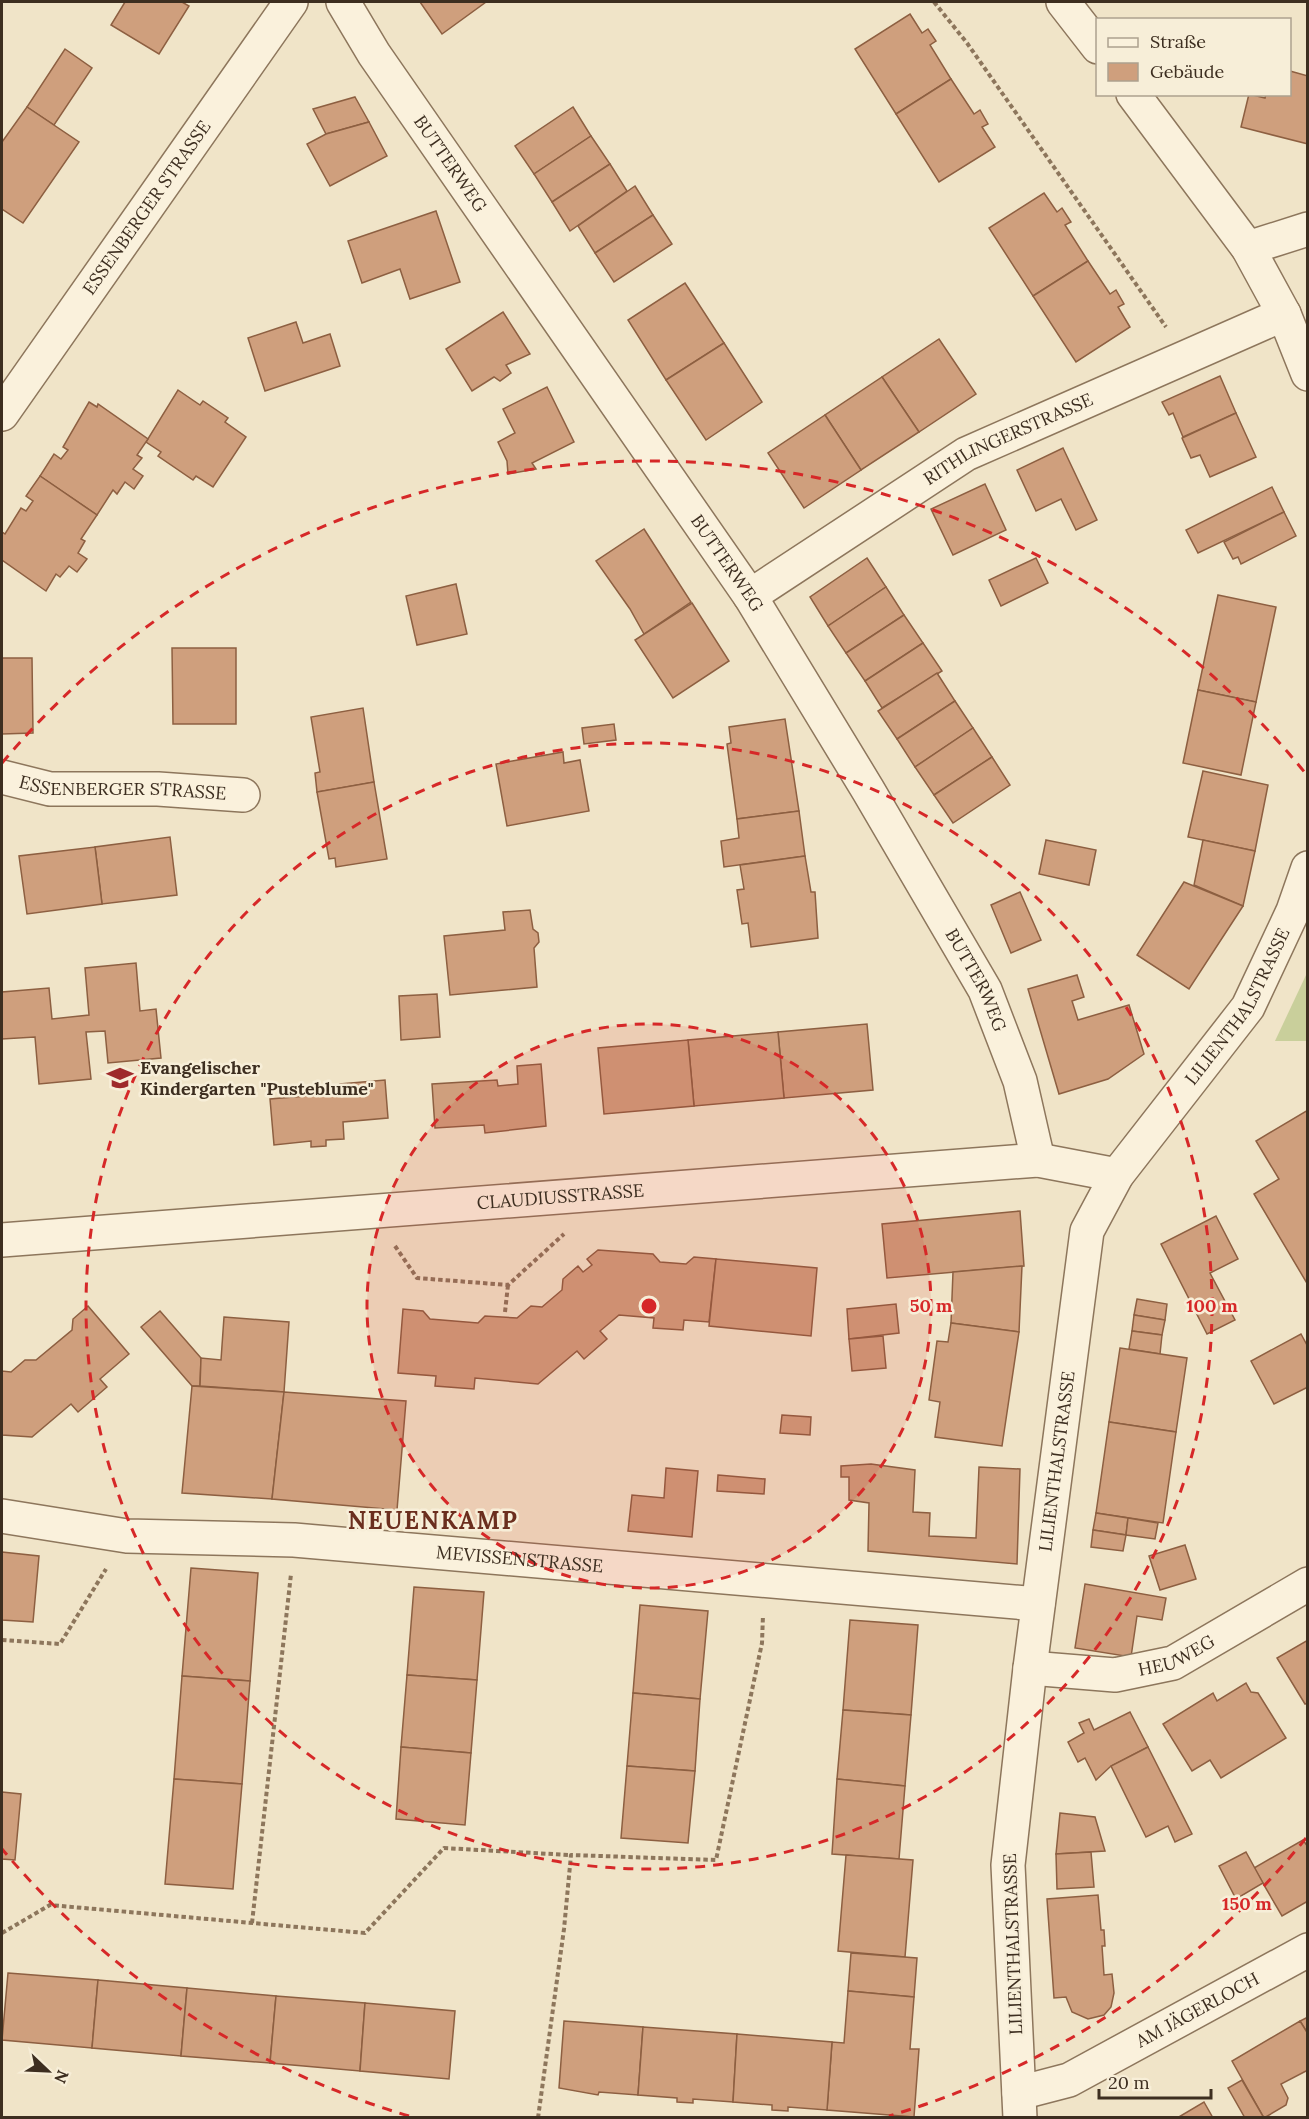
<svg xmlns="http://www.w3.org/2000/svg" width="1309" height="2119" viewBox="0 0 1309 2119" font-family="Lora,serif">
	<rect width="100%" height="100%" fill="#f0e4c8"/>
	<!-- green -->
	<path fill="#c9cf9b" d="M1307 973V1041H1275Z"/>
	<!-- building -->
	<g fill="#cf9f7d" stroke="#8d5f41" stroke-width="1.5">
		<path d="M125 2H182L189 6 159 54 111 25Z"/>
		<path d="M420 2H486L442 34Z"/>
		<path d="M910 14 922 33 928 29 936 41 930 45 951 79 896 114 855 49Z"/>
		<path d="M65 49 92 68 54 125 27 107Z"/>
		<path d="M1290 71 1308 76V144L1241 127 1249 94 1265 98 1266 94H1290Z"/>
		<path d="M951 79 974 114 980 110 988 124 982 127 995 147 939 182 896 114Z"/>
		<path d="M355 97 369 122 326 134 313 109Z"/>
		<path d="M27 107 79 142 23 223 2 209V142Z"/>
		<path d="M573 107 591 136 534 174 515 146Z"/>
		<path d="M369 122 387 156 330 186 307 144 326 134Z"/>
		<path d="M591 136 610 164 552 202 534 174Z"/>
		<path d="M610 164 627 191 570 231 552 202Z"/>
		<path d="M635 186 653 215 595 253 578 226Z"/>
		<path d="M1044 193 1057 212 1062 208 1071 222 1065 225 1088 261 1033 296 989 228Z"/>
		<path d="M436 211 460 282 410 299 400 269 362 283 348 241Z"/>
		<path d="M653 215 672 244 614 282 595 253Z"/>
		<path d="M1088 261 1110 294 1116 290 1124 304 1118 307 1130 327 1076 362 1033 296Z"/>
		<path d="M685 283 724 343 666 380 628 320Z"/>
		<path d="M503 312 530 354 506 365 511 373 500 381 494 377 472 391 446 349Z"/>
		<path d="M296 322 303 343 330 334 340 366 265 391 248 338Z"/>
		<path d="M939 339 976 394 919 432 882 377Z"/>
		<path d="M724 343 762 402 706 440 666 380Z"/>
		<path d="M1220 376 1236 413 1183 437 1173 413 1169 415 1162 402Z"/>
		<path d="M882 377 919 432 861 470 825 415Z"/>
		<path d="M547 387 574 442 532 463 536 469 508 474 507 461 498 442 515 433 503 409Z"/>
		<path d="M178 390 200 405 203 401 228 418 225 422 246 437 213 487 196 476 193 480 158 456 161 452 146 442Z"/>
		<path d="M89 402 97 407 98 404 148 439 137 455 142 458 133 469 143 476 134 489 125 482 117 494 113 490 97 515 40 476 54 454 61 459 68 450 63 447Z"/>
		<path d="M1236 413 1256 457 1210 477 1200 455 1191 458 1182 438Z"/>
		<path d="M825 415 861 470 804 508 768 453Z"/>
		<path d="M1063 448 1097 520 1076 530 1061 499 1036 511 1017 470Z"/>
		<path d="M40 476 97 515 81 539 85 541 78 553 87 559 77 572 69 566 60 577 56 574 46 591 2 560V532L5 534 21 508 26 511 33 501 26 496Z"/>
		<path d="M985 484 1006 530 953 555 931 509Z"/>
		<path d="M1272 487 1284 512 1198 553 1186 530Z"/>
		<path d="M1284 512 1296 536 1241 564 1238 557 1233 559 1224 542Z"/>
		<path d="M644 529 691 602 644 634 630 609 596 561Z"/>
		<path d="M867 558 886 587 828 626 810 597Z"/>
		<path d="M1036 558 1048 583 1001 606 989 580Z"/>
		<path d="M456 584 467 634 417 645 406 596Z"/>
		<path d="M886 587 904 615 846 653 828 626Z"/>
		<path d="M1218 595 1276 607 1256 702 1198 690Z"/>
		<path d="M692 603 729 661 673 698 635 640Z"/>
		<path d="M904 615 923 643 865 681 846 653Z"/>
		<path d="M923 643 942 671 882 708 865 681Z"/>
		<path d="M172 648H236V724H173Z"/>
		<path d="M2 658H32L33 733 2 734Z"/>
		<path d="M937 673 955 701 897 739 878 711Z"/>
		<path d="M1198 690 1256 702 1241 775 1183 763Z"/>
		<path d="M955 701 973 728 915 767 897 739Z"/>
		<path d="M363 708 374 782 317 792 315 773 320 772 311 717Z"/>
		<path d="M785 719 799 811 737 819 727 744 731 743 729 727Z"/>
		<path d="M614 724 616 740 584 744 582 728Z"/>
		<path d="M973 728 992 757 934 795 915 767Z"/>
		<path d="M563 752 564 763 580 760 589 811 507 826 496 764Z"/>
		<path d="M992 757 1010 785 953 823 934 795Z"/>
		<path d="M1203 771 1268 785 1255 851 1188 837Z"/>
		<path d="M374 782 387 859 336 867 335 858 329 859 317 792Z"/>
		<path d="M799 811 805 856 724 867 721 841 739 838 737 819Z"/>
		<path d="M170 837 177 895 102 904 95 847Z"/>
		<path d="M1046 840 1096 850 1089 885 1039 874Z"/>
		<path d="M1203 840 1255 851 1243 906 1194 885Z"/>
		<path d="M95 847 102 904 27 914 19 856Z"/>
		<path d="M805 856 811 892H815L818 938 751 947 748 923 742 924 737 890 744 889 740 865Z"/>
		<path d="M1184 882 1243 906 1189 989 1137 955Z"/>
		<path d="M1020 892 1041 940 1011 953 991 905Z"/>
		<path d="M530 910 533 929 538 933 539 942 534 948 537 987 450 995 444 936 505 930 503 912Z"/>
		<path d="M136 963 140 1011 156 1009 161 1058 108 1063 105 1031 86 1032 91 1079 39 1084 35 1037 2 1039V992L49 988 52 1019 89 1015 85 968Z"/>
		<path d="M1077 975 1084 997 1072 1001 1078 1020 1129 1005 1144 1054 1108 1079 1059 1094 1028 989Z"/>
		<path d="M437 994 440 1037 401 1040 399 996Z"/>
		<path d="M867 1024 873 1090 784 1098 778 1032Z"/>
		<path d="M778 1032 784 1098 694 1106 688 1040Z"/>
		<path d="M688 1040 694 1106 604 1114 598 1048Z"/>
		<path d="M541 1064 546 1126 485 1133 484 1125 435 1128 432 1084 497 1080 498 1086 518 1084 517 1066Z"/>
		<path d="M385 1080 388 1118 343 1122 344 1139 326 1140V1146L311 1147V1141L274 1145 270 1099 341 1093 340 1084Z"/>
		<path d="M1308 1110V1285L1254 1194 1279 1179 1256 1141Z"/>
		<path d="M1020 1211 1024 1266 887 1278 882 1224Z"/>
		<path d="M1216 1216 1238 1259 1210 1273 1235 1320 1207 1334 1161 1244Z"/>
		<path d="M598 1250 653 1254 660 1262 686 1264 694 1257 716 1259 709 1322 684 1320 683 1330 653 1328 654 1318 619 1315 600 1331 607 1339 584 1359 577 1351 538 1384 475 1378 474 1389 435 1386 436 1376 398 1373 403 1309 423 1311 430 1319 478 1323 485 1316 517 1318 531 1306 542 1307 562 1290 563 1279 578 1266 583 1272 592 1265 587 1259Z"/>
		<path d="M716 1259 817 1268 811 1336 709 1326Z"/>
		<path d="M1022 1266 1019 1332 951 1323 953 1272Z"/>
		<path d="M1137 1299 1167 1304 1165 1320 1134 1315Z"/>
		<path d="M896 1304 899 1333 849 1339 847 1309Z"/>
		<path d="M88 1306 129 1354 100 1379 107 1387 78 1412 71 1404 32 1437 2 1435V1371L11 1372 25 1360H36L72 1330 73 1319Z"/>
		<path d="M160 1311 201 1358 200 1386H192L141 1327Z"/>
		<path d="M1134 1315 1165 1320 1162 1335 1132 1331Z"/>
		<path d="M224 1317 289 1322 284 1392 200 1386 201 1358 221 1360Z"/>
		<path d="M951 1323 1019 1332 1002 1446 935 1437 940 1402 929 1400 937 1341 948 1342Z"/>
		<path d="M1132 1331 1162 1335 1160 1354 1129 1349Z"/>
		<path d="M1301 1334 1308 1347V1387L1274 1404 1251 1361Z"/>
		<path d="M883 1336 886 1368 852 1371 849 1339Z"/>
		<path d="M1120 1348 1187 1358 1176 1432 1109 1422Z"/>
		<path d="M192 1386 284 1392 272 1499 182 1493Z"/>
		<path d="M284 1392 406 1401 397 1510 272 1499Z"/>
		<path d="M782 1415 811 1417 810 1435 780 1433Z"/>
		<path d="M1109 1422 1176 1432 1163 1523 1096 1513Z"/>
		<path d="M871 1464 915 1470 913 1512 930 1513 929 1536 976 1538 979 1467 1020 1469 1017 1564 868 1551 869 1503 849 1500V1477H841V1466Z"/>
		<path d="M666 1468 698 1471 692 1537 628 1531 632 1495 664 1498Z"/>
		<path d="M718 1475 765 1479 764 1494 717 1491Z"/>
		<path d="M1096 1513 1128 1518 1126 1535 1093 1530Z"/>
		<path d="M1128 1518 1158 1523 1155 1539 1126 1535Z"/>
		<path d="M1093 1530 1126 1535 1123 1551 1091 1547Z"/>
		<path d="M1185 1545 1196 1579 1160 1590 1149 1556Z"/>
		<path d="M2 1552 39 1556 33 1622 2 1620Z"/>
		<path d="M191 1568 258 1573 250 1681 182 1676Z"/>
		<path d="M1085 1584 1166 1598 1162 1620 1137 1616 1131 1657 1075 1648Z"/>
		<path d="M414 1587 484 1592 477 1680 407 1675Z"/>
		<path d="M640 1605 708 1611 700 1699 633 1693Z"/>
		<path d="M850 1620 918 1625 911 1715 843 1710Z"/>
		<path d="M1308 1640V1703L1305 1704 1277 1658Z"/>
		<path d="M407 1675 477 1680 471 1753 401 1747Z"/>
		<path d="M182 1676 250 1681 242 1784 174 1779Z"/>
		<path d="M1246 1683 1251 1692 1258 1693 1286 1738 1221 1778 1210 1760 1192 1771 1163 1724 1213 1693 1217 1701Z"/>
		<path d="M633 1693 700 1699 695 1771 627 1766Z"/>
		<path d="M843 1710 911 1715 905 1786 837 1779Z"/>
		<path d="M1130 1712 1148 1747 1111 1766 1096 1780 1085 1758 1078 1762 1068 1742 1084 1733 1079 1723 1089 1719 1094 1730Z"/>
		<path d="M401 1747 471 1753 465 1825 396 1819Z"/>
		<path d="M1148 1747 1192 1834 1175 1842 1168 1826 1146 1837 1111 1766Z"/>
		<path d="M627 1766 695 1771 688 1843 621 1838Z"/>
		<path d="M174 1779 242 1784 233 1889 165 1884Z"/>
		<path d="M837 1779 905 1786 899 1859 832 1854Z"/>
		<path d="M2 1792 21 1794 15 1860 2 1859Z"/>
		<path d="M1060 1813 1095 1817 1105 1851 1056 1854Z"/>
		<path d="M1303 1840 1308 1847V1901L1282 1916 1254 1868Z"/>
		<path d="M1091 1852 1094 1887 1057 1889 1056 1854Z"/>
		<path d="M1246 1852 1263 1883 1236 1899 1219 1866Z"/>
		<path d="M846 1855 913 1860 905 1957 838 1951Z"/>
		<path d="M1098 1895 1101 1930H1104L1105 1946H1102L1104 1975 1112 1974 1114 1993 1111 2007 1104 2015 1088 2019 1072 2012 1066 1997 1054 1998 1047 1899Z"/>
		<path d="M851 1953 917 1958 914 1997 848 1991Z"/>
		<path d="M8 1973 98 1980 92 2048 2 2040Z"/>
		<path d="M98 1980 187 1988 181 2056 92 2048Z"/>
		<path d="M187 1988 276 1996 270 2063 181 2056Z"/>
		<path d="M848 1991 914 1997 910 2049H919L914 2117 827 2110 832 2042 844 2043Z"/>
		<path d="M276 1996 365 2003 360 2071 270 2063Z"/>
		<path d="M365 2003 455 2011 449 2079 360 2071Z"/>
		<path d="M1308 2017V2034L1300 2021Z"/>
		<path d="M564 2021 643 2027 638 2095 599 2092 598 2095 559 2088Z"/>
		<path d="M1300 2021 1308 2034V2070L1281 2084 1288 2098 1286 2105 1264 2118 1232 2061Z"/>
		<path d="M643 2027 737 2034 733 2102 693 2099V2103L677 2102V2098L638 2095Z"/>
		<path d="M737 2034 832 2042 827 2110 788 2107V2111L772 2110V2105L733 2102Z"/>
		<path d="M1242 2080 1264 2118H1245L1228 2088Z"/>
		<path d="M1204 2102 1213 2118H1177Z"/>
	</g>
	<g fill="none" stroke-linecap="round" stroke-linejoin="round">
		<!-- street casing -->
		<g stroke="#8d765c" stroke-width="36">
			<g id="street">
				<path id="s1" d="M343 2 374 54 750 596 868 790 985 990 1020 1081 1038 1160"/>
				<path d="M1063 2 1098 47"/>
				<path d="M1133 94 1248 248 1284 314 1308 374"/>
				<path d="M1248 248 1308 229"/>
				<path id="s2" d="M2 414 291 2"/>
				<path id="s3" d="M750 596 966 454 1284 314"/>
				<path id="s4" d="M2 777 50 789H158L243 795"/>
				<path id="s5" d="M2 1240 1038 1160 1117 1175"/>
				<path id="s6" d="M2 1516 127 1536 294 1540 1038 1604"/>
				<path id="s7" d="M1030 1668 1115 1675 1173 1663 1308 1584"/>
				<path id="s8" d="M1019 2093 1069 2080 1308 1950"/>
				<path id="s9" d="M1020 2118 1008 1865 1030 1668 1087 1231 1117 1175 1248 1007 1293 911 1308 868"/>
			</g>
		</g>
		<!-- path -->
		<g stroke="#8d765c" stroke-width="4" stroke-dasharray="4.5 3" stroke-linecap="butt">
			<path d="M934 2 967 43 1166 327"/>
			<path d="M395 1246 417 1278 508 1285 564 1234"/>
			<path d="M505 1312 508 1285"/>
			<path d="M2 1640 60 1644 106 1569"/>
			<path d="M252 1923 291 1574"/>
			<path d="M2 1933 50 1905 365 1933 444 1848 570 1855"/>
			<path d="M538 2118 564 1929 571 1855 716 1860 762 1643 763 1615"/>
		</g>
		<!-- street -->
		<use href="#street" stroke="#faf1dc" stroke-width="33"/>
	</g>
	<!-- distance rings -->
	<circle cx="649" cy="1306" r="282" fill="#d62828" fill-opacity=".12"/>
	<g fill="none" stroke="#d62828" stroke-width="3" stroke-dasharray="10 8">
		<circle cx="649" cy="1306" r="282"/>
		<circle cx="649" cy="1306" r="563"/>
		<path d="M1306 1838A845 845 0 0 1 889 2116M409 2116A845 845 0 0 1 2 1849M2 763A845 845 0 0 1 1306 774"/>
	</g>
	<!-- icons -->
	<defs>
		<g id="school-bare" transform="scale(2.07)"><path d="M0-5L7-2L0 1L-7-2ZM-4 1L0 2.5L4 1V4Q0 6-4 4Z" fill="#9e2a2b" stroke="#f7eed8" stroke-width="2.5" paint-order="stroke"/></g>
	</defs>
	<g fill-rule="evenodd">
		<use href="#school-bare" x="120" y="1078"/>
	</g>
	<g text-anchor="middle" stroke-width="5" stroke-linejoin="round" paint-order="stroke">
		<!-- street labels -->
		<g font-size="18" fill="#3d2e20" stroke="#f7eed8">
			<text dy="6" stroke="none"><textPath href="#s1" startOffset="194">BUTTERWEG</textPath></text>
			<text dy="6" stroke="none"><textPath href="#s2" startOffset="252">ESSENBERGER STRASSE</textPath></text>
			<text dy="6" stroke="none"><textPath href="#s3" startOffset="303">RITHLINGERSTRASSE</textPath></text>
			<text dy="6" stroke="none"><textPath href="#s1" startOffset="680">BUTTERWEG</textPath></text>
			<text dy="6" stroke="none"><textPath href="#s4" startOffset="122">ESSENBERGER STRASSE</textPath></text>
			<text dy="6" stroke="none"><textPath href="#s1" startOffset="1166">BUTTERWEG</textPath></text>
			<text dy="6" stroke="none"><textPath href="#s9" startOffset="1164">LILIENTHALSTRASSE</textPath></text>
			<text dy="6" stroke="none"><textPath href="#s5" startOffset="560">CLAUDIUSSTRASSE</textPath></text>
			<text dy="6" stroke="none"><textPath href="#s9" startOffset="660">LILIENTHALSTRASSE</textPath></text>
			<text dy="6" stroke="none"><textPath href="#s6" startOffset="520">MEVISSENSTRASSE</textPath></text>
			<text dy="6" stroke="none"><textPath href="#s7" startOffset="150">HEUWEG</textPath></text>
			<text transform="translate(1013 1944) rotate(-92)" y="6">LILIENTHALSTRASSE</text>
			<text dy="6" stroke="none"><textPath href="#s8" startOffset="198">AM JÄGERLOCH</textPath></text>
		</g>
		<!-- poi labels -->
		<g font-size="18" font-weight="bold" fill="#3d2e20" stroke="#f7eed8" text-anchor="start">
			<text x="140" y="1074">Evangelischer<tspan x="140" dy="21">Kindergarten "Pusteblume"</tspan></text>
		</g>
		<!-- district labels -->
		<g font-size="24" font-weight="bold" letter-spacing="1.5" fill="#6b2e1e" stroke="#f7eed8">
			<text x="433" y="1529">NEUENKAMP</text>
		</g>
	</g>
	<circle cx="649" cy="1306" r="9" fill="#d62828" stroke="#f7eed8" stroke-width="3"/>
	<g font-size="18" text-anchor="middle" font-weight="bold" fill="#d62828" stroke="#f7eed8" stroke-width="5" stroke-linejoin="round" paint-order="stroke">
		<text x="931" y="1312">50 m</text>
		<text x="1212" y="1312">100 m</text>
		<text x="1247" y="1910">150 m</text>
	</g>
	<!-- border -->
	<rect width="1309" height="2119" fill="none" stroke="#3d2e20" stroke-width="6"/>
	<!-- legend -->
	<rect x="1096" y="18" width="195" height="78" fill="#f7eed8" stroke="#ada18e" stroke-width="1.5"/>
	<rect x="1108" y="38" width="30" height="9" fill="#faf1dc" stroke="#ada18e" stroke-width="1.5"/>
	<text x="1150" y="48" font-size="18" fill="#3d2e20">Straße</text>
	<rect x="1108" y="63" width="30" height="18" fill="#cf9f7d" stroke="#ada18e" stroke-width="1.5"/>
	<text x="1150" y="78" font-size="18" fill="#3d2e20">Gebäude</text>
	<!-- north arrow -->
	<g transform="translate(48 2071) rotate(113)" stroke="#f7eed8" stroke-width="4.5" paint-order="stroke">
	<path d="M0-4.5L10 22L0 15L-10 22Z" fill="#3d2e20"/>
	<text y="-9" font-size="16" font-weight="bold" text-anchor="middle" fill="#3d2e20">N</text>
	</g>
	<!-- scale -->
	<path d="M1099 2089v9h112v-9" fill="none" stroke="#3d2e20" stroke-width="3"/>
	<text x="1108" y="2089" font-size="18" fill="#3d2e20" stroke="#f7eed8" stroke-width="4.5" paint-order="stroke">20 m</text>
</svg>
